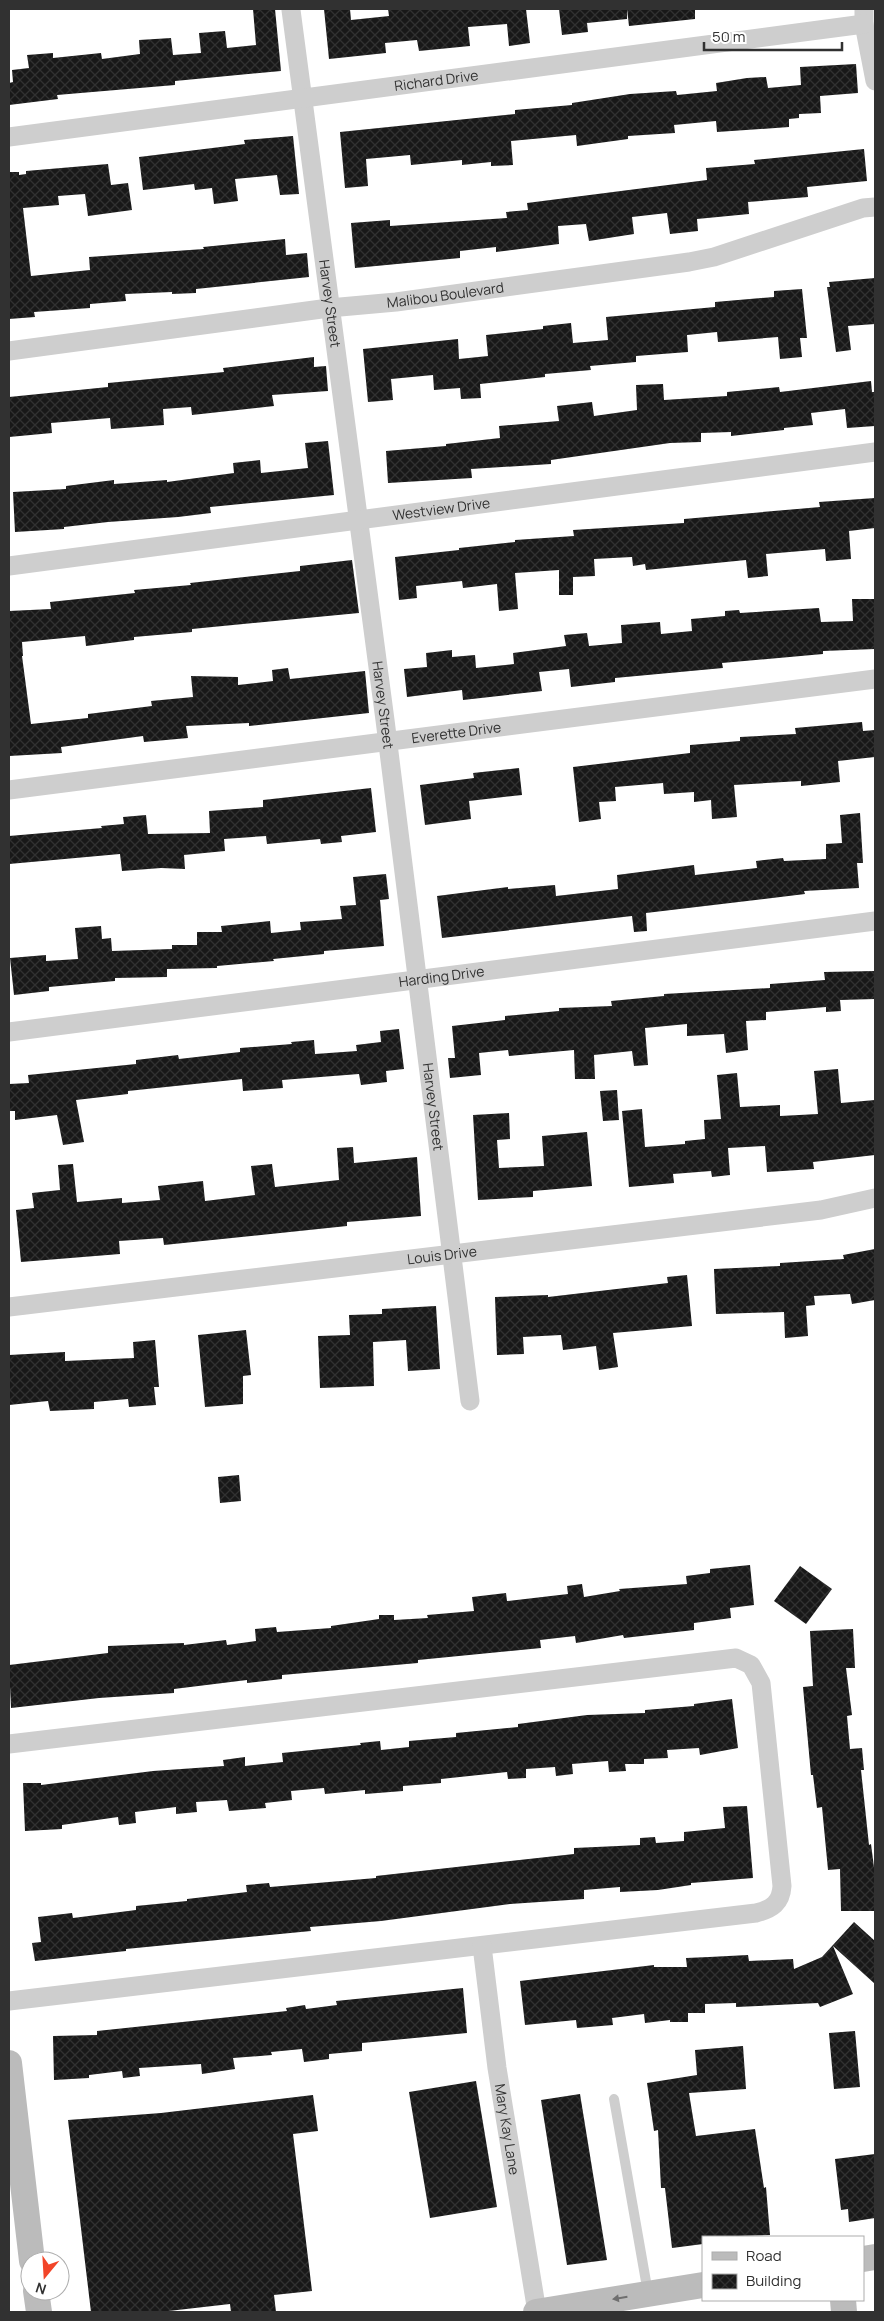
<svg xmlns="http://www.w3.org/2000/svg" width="884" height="2321" viewBox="0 0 884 2321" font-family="Manrope,sans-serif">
	<defs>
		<pattern id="building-cross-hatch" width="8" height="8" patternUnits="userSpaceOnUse" patternTransform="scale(1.25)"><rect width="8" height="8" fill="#181818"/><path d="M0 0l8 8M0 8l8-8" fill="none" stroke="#313131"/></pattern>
	</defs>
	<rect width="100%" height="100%" fill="#fff"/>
	<!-- building -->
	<g fill="url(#building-cross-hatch)">
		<path d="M253 9H275L281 71 175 81V85L57 95 58 99 9 105V83L13 82 12 70 29 68 27 55 53 53V58L101 53 102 59 140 54 139 40 171 38 173 55 201 53 199 33 225 31 227 48 256 45Z"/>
		<path d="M324 9H350L351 20 389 16 388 9H526L530 43 509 46 507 24 468 27 470 46 419 51 417 40 385 43 386 53 329 59Z"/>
		<path d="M559 9H627V19L587 23 588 32 562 35Z"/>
		<path d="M627 9H695V19L629 26Z"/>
		<path d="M856 64 858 93 820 96 821 113 799 114V118L789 119V127L717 132 716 121 674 125 675 133 628 136V139L577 146 576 135 511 141 513 165 491 166V162L462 165V160L411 165 410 155 366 159 368 186 345 188 340 132 515 114V110L572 105V103L630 94 676 91 677 95 717 91 716 83 747 78 766 77 768 88 801 85 800 67Z"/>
		<path d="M293 136 299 194 280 195 277 175 235 179 238 201 214 204 212 188 195 190 194 184 143 190 139 157 245 144 244 140Z"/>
		<path d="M864 149 867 181 807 187 808 197 748 202 749 214 697 219 698 231 670 234 667 213 632 217 634 234 589 241 586 224 558 226 559 244 496 252V247L460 251V258L355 268 351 223 390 220V226L507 218 506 212 528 210 527 203 707 180 706 168 755 164 754 160Z"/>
		<path d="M108 164 111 185 128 183 132 210 88 216 85 194 58 196 59 205 23 208 31 276 90 270 89 257 204 249 203 247 285 239 286 255 307 253 309 277 196 289V293L172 294V292L125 294 126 301 90 304V308L34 312 35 317 9 319V172H19V175L26 174V171Z"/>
		<path d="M875 278V324L848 326 851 350 836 352 827 287H830L829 282Z"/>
		<path d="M802 289 807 338H800L802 357 780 359 778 337 718 342 717 332 687 335 688 352 636 356V362L590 366 591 370 545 374V377L480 384 481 398 461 399 460 388 434 390 433 375 391 379 393 400 368 402 363 349 458 339 459 359 488 356 486 335 543 329V326L571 323 573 343 608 340 606 317 715 307V302L774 297V291Z"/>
		<path d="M314 357V367L326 366 328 391 272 395 274 406 192 415 191 407 163 409 164 425 111 429 110 418 51 423 52 433 9 437V397L108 387V383L224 372 223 368Z"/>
		<path d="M871 381 872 392H875V426L847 428 845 409 811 413 813 425 784 428V430L731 436V432L701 433V442L670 443 551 460V464L471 469 472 478 388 483 386 451 446 446V444L500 438 499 426 559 421 557 406 592 402 594 416 637 410 636 385 663 384 664 400 727 396V392L779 387 780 392Z"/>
		<path d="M328 441 334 495 210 507 211 513 178 517 108 522 64 527V529L15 532 13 492 66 489V486L114 480V484L167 480V482L234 473 233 463 260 460 261 473 308 468 305 443Z"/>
		<path d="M875 498V528L849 531 851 559 826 561 825 549 766 554 768 576 748 578 746 560 646 570 645 564 633 566 632 557 594 559 595 576 573 577V595H559V570L515 573 518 609 499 611 497 584 463 588 462 581 416 586 417 598 399 600 395 557 459 550V548L515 542V540L574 536 573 530 684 523V519L820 507 819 502Z"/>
		<path d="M352 560 359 613 192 629V632L134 637V640L86 646 85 636 22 642 23 656H22L31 724 88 718V714L152 706 151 701 193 697 191 676 238 677V685L273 681 272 670 288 668 290 679 365 671 369 713 249 726V723L186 726 188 738 144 742 143 736 61 747 62 753 9 756V611L51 609 50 602 135 593 134 590 191 585 190 583 300 571V566Z"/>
		<path d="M852 599H875V649L823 651V654L722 663 723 668 615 678V682L571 687 569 669 539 672 542 691 463 700 462 690 407 697 404 669 427 667 426 653 452 650V657L475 655 476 668 514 664 513 653 566 646 564 635 587 633 589 646 622 643 621 625 660 622 661 634 692 631 691 619 725 616V611L739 610 740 613 819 608 821 622 853 621Z"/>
		<path d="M862 722 863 731 875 730V757L838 761 840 782 801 786V781L734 785 737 817 712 819 711 800 694 802V792L664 794 663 783 615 787 616 801 599 802 601 819 579 822 573 767 690 753V745L740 741V737L796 734 795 728Z"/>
		<path d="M519 768 522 795 469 801 471 819 425 825 420 785 474 778 473 773Z"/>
		<path d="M371 788 376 832 341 836 342 842 321 844 320 839 267 844 266 836 224 839 225 851 184 855 185 869 161 868 122 871 120 854 9 864V836L102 828 101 826 124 824 123 817 146 815 148 834 210 833 209 811 263 807V800Z"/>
		<path d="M860 813 863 863H857L859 888 804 891 805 894 646 913 647 931 634 932 632 916 442 938 437 896 508 887V889L555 885 556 896 618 889 617 875 694 865 695 875 757 868 756 861 783 858 784 861 826 859V844L842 843 840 815Z"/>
		<path d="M386 874 389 899 380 900 384 946 324 951V954L273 959 274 961 217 966V968L167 969V977L115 978V981L49 987V991L14 995 10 958 46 955V961L78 959 75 928 101 926 102 939 111 938 112 951 172 949V945H197V932H222L221 926 270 921 271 933 301 930 300 922 342 919 340 906 356 905 353 877Z"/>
		<path d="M875 971V999L840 1000 841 1011 826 1012V1007L766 1012V1020L746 1021 748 1050 726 1053 724 1034 687 1036V1024L645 1028 648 1065 634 1066 632 1051 594 1055 595 1079H575L574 1050 509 1056 508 1050 479 1053 481 1075 450 1078 448 1058H455L452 1026 505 1020V1016L559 1011V1008L612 1006 611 1001 664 996V994L770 988V984L825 980 824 972Z"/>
		<path d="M399 1029 404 1069 386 1071 387 1082 361 1085 359 1074 282 1080 283 1088 243 1091 242 1079 128 1091V1094L76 1100 84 1142 63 1145 57 1115 15 1120V1111H9V1084L29 1083 28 1075 136 1064V1060L178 1055 179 1059 240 1052V1048L292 1044 291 1042 314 1040 315 1054 357 1051 356 1045 381 1042 380 1031Z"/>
		<path d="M838 1069 841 1103 875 1100V1155L813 1162 814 1169 767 1172 765 1146 728 1148 730 1175 712 1177 711 1171 673 1174 674 1183 629 1187 622 1111 642 1109 645 1147 685 1144V1141L705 1139 704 1120 721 1119 717 1075 737 1073 740 1107 780 1105V1116L818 1114 814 1071Z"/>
		<path d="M617 1090 619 1120 603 1121 600 1091Z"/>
		<path d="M509 1113 510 1139 497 1140 499 1168 544 1166 542 1136 587 1132 592 1186 533 1191V1197L478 1200 473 1115Z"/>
		<path d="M353 1147 354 1163 417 1157 421 1216 347 1222V1226L164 1245 163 1238 119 1241 120 1254 21 1262 16 1210 34 1208 32 1193 60 1190 58 1165 73 1164 77 1202 122 1198V1203L160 1200 158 1186 203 1181 205 1201 255 1195 251 1166 272 1164 275 1187 339 1180 337 1148Z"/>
		<path d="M875 1249V1300L852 1304 850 1294 814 1296 815 1305 806 1306 808 1336 785 1338 784 1312 716 1314 714 1269 780 1266V1263L844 1259 843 1255Z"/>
		<path d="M687 1275 692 1326 613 1333 618 1367 599 1370 596 1346 563 1350 561 1335 523 1337 524 1354 497 1355 495 1297 548 1295V1297L668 1283 667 1277Z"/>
		<path d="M436 1306 440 1369 408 1371 406 1340 373 1342 374 1386 320 1388 318 1336 350 1335 349 1315 382 1314V1309Z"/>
		<path d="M246 1330 251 1375 243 1376V1404L205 1407 198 1335Z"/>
		<path d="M155 1340 159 1387H154L156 1405 129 1407 128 1399 94 1402V1409L50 1411 48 1401 9 1405V1355L65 1352V1361L134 1358 133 1342Z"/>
		<path d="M239 1475 241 1501 220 1503 218 1477Z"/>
		<path d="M750 1565 754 1605 730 1608 731 1618 694 1623V1630L624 1638 623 1635 576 1643 575 1636 540 1640 541 1648 418 1660V1663L282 1675V1679L247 1683V1680L174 1689V1693L99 1698 11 1708 9 1665 108 1653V1646L184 1643V1645L226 1640 227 1645 256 1641 255 1629 276 1627 277 1632 331 1628V1626L379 1619V1615H394V1620L428 1618 427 1615 474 1611 472 1597 506 1593 507 1601 568 1594 567 1586 582 1584 584 1597 620 1591 619 1589 687 1584 686 1576 710 1573V1569Z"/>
		<path d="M800 1566 832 1589 806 1624 774 1601Z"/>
		<path d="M853 1629 855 1668H846L852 1715 847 1716 850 1749 862 1748 864 1770H861L869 1845 871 1844 875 1875V1911H841L840 1869 828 1870 822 1807 817 1808 813 1775H811L803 1687 813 1686 810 1631Z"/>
		<path d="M732 1699 738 1748 700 1755 699 1748 667 1750 668 1758 644 1759V1764H625L626 1771 609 1772 608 1761 572 1764 573 1774 556 1776 555 1767 526 1769V1778L508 1779 507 1772 441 1779V1783L403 1786V1791L365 1794V1790L325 1794 324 1788 291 1791 292 1800 265 1803 266 1808 229 1811 227 1800 196 1802 197 1812 176 1814V1807L135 1812 136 1823 119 1825 118 1817 62 1825V1829L25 1831 23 1783H41V1785L153 1771 224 1766 223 1760 245 1757V1766L283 1762 282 1753 361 1745 360 1743 380 1741 381 1750 409 1747V1741L456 1737V1733L518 1727V1724L587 1715 645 1713V1710L694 1706V1704Z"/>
		<path d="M747 1806 753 1878 691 1883V1885L658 1890 620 1892V1887L584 1890V1899L510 1904 381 1921 310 1927 311 1931 126 1949V1951L35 1961 32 1943 41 1942 38 1917 72 1913 73 1918 136 1910V1906L187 1901V1899L247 1892 246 1885 269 1883 270 1887 376 1878V1876L574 1854V1848L640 1845V1838L655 1837 656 1843 684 1841V1832L725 1828 723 1807Z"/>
		<path d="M854 1922 875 1941V1984L833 1946 853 1994 820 2007 818 2003 736 2007V2003L705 2004V2013H688V2022H670V2020L645 2023 644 2014 612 2018 613 2025 577 2028 576 2020 525 2025 520 1981 654 1965V1967H687L686 1958 709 1957 748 1955 749 1961 793 1959 794 1969 822 1957Z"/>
		<path d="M463 1988 467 2033 362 2043V2051L329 2054V2059L304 2062 302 2049 271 2052 272 2055 233 2058 235 2069 202 2074 201 2064 139 2068 140 2076 123 2078 122 2071 89 2075V2078L54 2080 53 2036 97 2035V2031L287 2011 286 2008 305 2005 306 2009 337 2005 336 2001Z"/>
		<path d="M855 2031 860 2087 834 2089 829 2033Z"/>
		<path d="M743 2046 746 2089 689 2093 696 2136 755 2129 764 2188 766 2187 770 2235 703 2237V2244L672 2248 665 2188H661L658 2130 654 2131 647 2083 697 2075 695 2050Z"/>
		<path d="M476 2081 497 2207 430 2218 409 2092Z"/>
		<path d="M580 2094 607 2260 567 2265 541 2100Z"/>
		<path d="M313 2095 318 2131 293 2134 312 2291 274 2295 276 2312H231L230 2304 160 2312H91L68 2120 161 2113Z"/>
		<path d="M875 2154V2218L849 2222 848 2209 841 2210 835 2159Z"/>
	</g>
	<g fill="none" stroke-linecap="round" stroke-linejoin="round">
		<!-- lane -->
		<path stroke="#cecece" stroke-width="10" d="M614 2099 648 2293"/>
		<!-- street -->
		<g stroke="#cecece" stroke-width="19">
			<path d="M864 9V24L875 81"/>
			<path id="s1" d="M291 10 385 720 470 1401"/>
			<path id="s2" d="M9 137 864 24"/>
			<path id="s3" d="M9 351 329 308 396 302 689 262 714 257 863 208 875 207"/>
			<path id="s4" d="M9 566 875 452"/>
			<path id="s5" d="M9 790 875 679"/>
			<path id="s6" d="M9 1032 875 921"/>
			<path id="s7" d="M9 1307 821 1210 875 1198"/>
			<path d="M9 1744 736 1658 751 1665 761 1683 782 1886C781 1903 772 1909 756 1913L9 2001"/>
			<path id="s8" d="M482 1946 497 2068 537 2312"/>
		</g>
		<!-- secondary -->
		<g stroke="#bbb" stroke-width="26">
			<path d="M9 2063 32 2261"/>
			<path d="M863 2259 875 2257"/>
			<path d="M36 2291 39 2312"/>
			<path d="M843 2300 844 2312"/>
			<path d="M536 2312 703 2285"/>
		</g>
	</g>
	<!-- one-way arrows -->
	<defs><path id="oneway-solid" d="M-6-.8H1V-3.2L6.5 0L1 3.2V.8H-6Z" transform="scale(1.25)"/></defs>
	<use fill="#6f6f6f" href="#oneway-solid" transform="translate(620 2298) rotate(171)"/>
	<g text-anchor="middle" stroke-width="5" stroke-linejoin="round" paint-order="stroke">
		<!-- street labels -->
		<g font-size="14" fill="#313131" stroke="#fff">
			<text dy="5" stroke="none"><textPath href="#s2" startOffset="431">Richard Drive</textPath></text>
			<text dy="5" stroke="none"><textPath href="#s3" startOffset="440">Malibou Boulevard</textPath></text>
			<text dy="5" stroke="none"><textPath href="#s1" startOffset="296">Harvey Street</textPath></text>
			<text dy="5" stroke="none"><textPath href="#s4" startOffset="436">Westview Drive</textPath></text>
			<text dy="5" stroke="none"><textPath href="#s1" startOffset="701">Harvey Street</textPath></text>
			<text dy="5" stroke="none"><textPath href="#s5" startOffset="451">Everette Drive</textPath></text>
			<text dy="5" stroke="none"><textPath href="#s6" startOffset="436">Harding Drive</textPath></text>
			<text dy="5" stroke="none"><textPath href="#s1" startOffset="1106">Harvey Street</textPath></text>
			<text dy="5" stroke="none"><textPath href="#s7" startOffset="436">Louis Drive</textPath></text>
			<text dy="5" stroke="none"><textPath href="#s8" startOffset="185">Mary Kay Lane</textPath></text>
		</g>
	</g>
	<!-- border -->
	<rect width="884" height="2321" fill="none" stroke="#313131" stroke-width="20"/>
	<!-- legend -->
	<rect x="702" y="2236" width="162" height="65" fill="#ffffff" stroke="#adadad"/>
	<rect x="712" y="2252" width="25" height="8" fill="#bbbbbb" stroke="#adadad"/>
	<text x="746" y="2261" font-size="15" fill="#313131">Road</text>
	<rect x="712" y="2274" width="25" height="15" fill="url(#building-cross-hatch)" stroke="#adadad"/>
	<text x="746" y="2286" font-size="15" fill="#313131">Building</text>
	<!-- north arrow -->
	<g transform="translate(45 2276) rotate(198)"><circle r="24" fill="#ffffff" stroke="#adadad"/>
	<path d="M0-4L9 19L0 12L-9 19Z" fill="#f24529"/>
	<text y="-8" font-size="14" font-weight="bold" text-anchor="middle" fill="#313131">N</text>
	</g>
	<!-- scale -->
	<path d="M704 42v8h138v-8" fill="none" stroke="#313131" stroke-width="2.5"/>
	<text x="712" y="42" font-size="15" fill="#313131" stroke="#ffffff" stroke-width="4" paint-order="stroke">50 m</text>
</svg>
